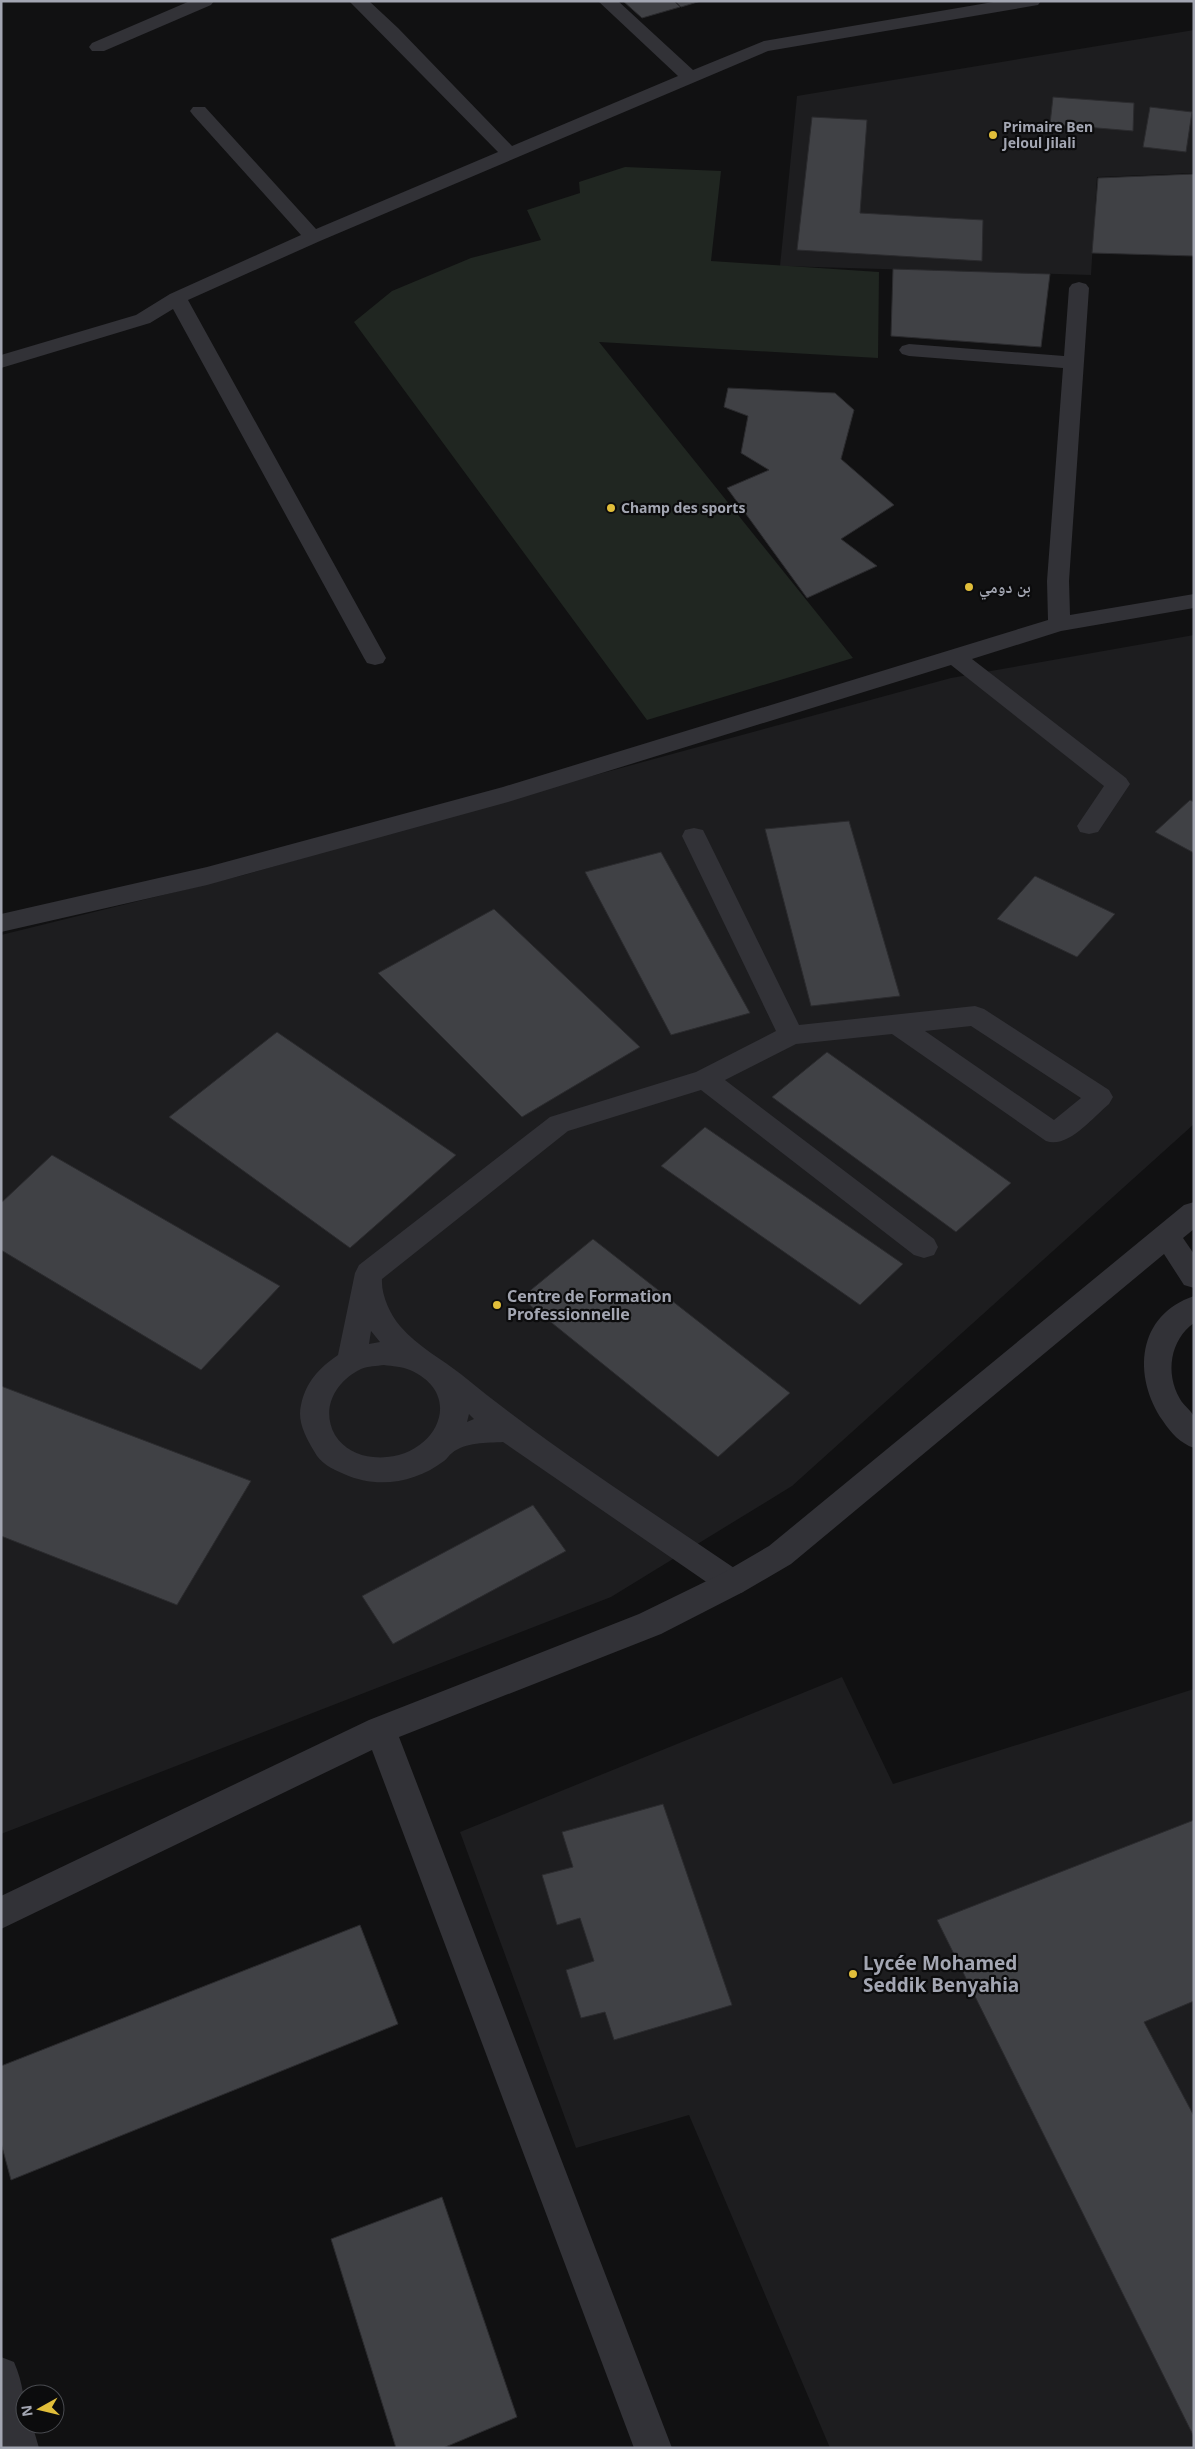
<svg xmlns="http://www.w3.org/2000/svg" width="1195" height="2449" viewBox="0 0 1195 2449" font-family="'Noto Sans','Noto Naskh Arabic',sans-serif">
	<rect width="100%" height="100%" fill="#111112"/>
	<!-- built -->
	<g fill="#1d1d1f">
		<path d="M1194 30V173L1097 177 1091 275 780 266 797 96Z"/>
		<path d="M1194 635V1124L792 1486 611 1597 1 1834V935L244 875 522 795 951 678Z"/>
		<path d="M842 1677 893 1784 1194 1689V2448H830L689 2115 576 2148 460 1832Z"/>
	</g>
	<!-- green -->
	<path fill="#202621" d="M625 167 721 171 711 261 879 272 878 358 599 342 853 658 647 720 354 322 392 291 471 258 541 240 527 210 580 193 579 182Z"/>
	<!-- building -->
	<g fill="#404145" stroke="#2b2b2e">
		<path d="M623 1H674L680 7 642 18Z"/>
		<path d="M675 1H701L681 7Z"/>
		<path d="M1053 97 1134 103 1133 131 1050 124Z"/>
		<path d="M1150 107 1192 112 1186 152 1143 147Z"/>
		<path d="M812 117 867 120 860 213 983 220 982 261 797 250Z"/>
		<path d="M1194 174V256L1092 253 1098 178Z"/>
		<path d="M893 269 1050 274 1041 347 891 336Z"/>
		<path d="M728 388 835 393 854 410 841 459 894 505 841 539 877 566 807 598 727 488 769 470 741 453 748 416 724 407Z"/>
		<path d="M1190 800 1194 802V853L1155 832Z"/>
		<path d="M849 821 900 996 811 1006 765 829Z"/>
		<path d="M661 852 750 1013 671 1035 585 872Z"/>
		<path d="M1035 876 1115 914 1077 957 997 919Z"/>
		<path d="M494 909 640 1047 522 1117 378 973Z"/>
		<path d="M277 1032 456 1155 350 1248 169 1117Z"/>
		<path d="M827 1052 1011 1183 956 1232 772 1097Z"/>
		<path d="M705 1127 903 1264 860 1305 661 1166Z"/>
		<path d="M52 1155 280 1286 201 1370 1 1250V1203Z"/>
		<path d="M593 1239 790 1393 718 1457 521 1298Z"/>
		<path d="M1 1386 251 1481 177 1605 1 1536Z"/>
		<path d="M533 1505 566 1551 393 1644 362 1596Z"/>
		<path d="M663 1804 732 2005 614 2040 605 2012 581 2018 566 1970 594 1961 580 1918 557 1925 542 1875 573 1867 562 1832Z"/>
		<path d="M1194 1820V2001L1144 2022 1194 2116V2437L937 1920Z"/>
		<path d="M360 1925 398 2024 11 2180 1 2143V2066Z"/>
		<path d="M442 2197 517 2417 443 2448H396L331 2239Z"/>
	</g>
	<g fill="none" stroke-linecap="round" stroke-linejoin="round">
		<!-- service -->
		<path fill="#323237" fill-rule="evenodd" d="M694 828 703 830 706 836 799 1025 975 1006 984 1009 1109 1090 1113 1097 1109 1104C1092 1118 1068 1149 1046 1141L892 1034 796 1044 725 1080 934 1239 938 1247 934 1255 924 1258 914 1255 701 1090 568 1131 382 1279C381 1295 390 1314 400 1326 418 1347 442 1359 462 1375 551 1448 648 1509 743 1574L747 1583 743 1592 732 1596 721 1592 503 1442C487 1443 465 1442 452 1453 449 1455 447 1459 444 1461 415 1483 377 1489 344 1474 332 1469 320 1463 314 1451 306 1437 297 1422 301 1405 306 1382 319 1368 338 1355L355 1273 359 1265 550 1117 696 1072 776 1031 682 836 685 830ZM971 1026 1081 1098 1054 1120 925 1031ZM371 1331 380 1342 369 1344ZM384 1365C392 1366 403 1367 410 1370 469 1396 433 1463 373 1457 358 1456 343 1448 335 1435 320 1408 336 1381 361 1369 368 1366 377 1366 384 1365ZM469 1414 474 1419 467 1422Z"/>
		<!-- minor -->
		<g fill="#323237" fill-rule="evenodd">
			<path d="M190 1H214L211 5 104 51H92L89 47 92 43Z"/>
			<path d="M349 1H369L398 28 512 146 678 76 598 1H618L693 70 764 41 999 1H1041L1038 5 1032 6 768 51 320 241 188 300 386 658 383 663 375 665 367 663 364 658 173 309 150 323 1 368V355L136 315 170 294 301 235 193 115 190 111 193 107H205L316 229 498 152Z"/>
			<path d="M1079 282 1086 284 1089 288 1069 581 1070 615 1194 594V608L1061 631 972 659 1126 778 1130 784 1098 832 1089 834 1080 832 1077 826 1104 786 951 665 508 802 207 885 1 932V914L207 867 503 787 1048 620 1047 581 1063 368 909 356 902 354 899 350 902 346 909 344 1064 356 1069 288 1072 284Z"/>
			<path d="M1194 1202V1229L1183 1238 1194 1254V1288L1184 1285 1164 1254 791 1564 743 1592 661 1634 399 1737 672 2448H634L372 1750 1 1929V1896L369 1720 639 1614 721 1574 769 1546 1184 1205Z"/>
			<path d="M1194 1296V1323C1170 1340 1165 1373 1180 1399 1183 1405 1192 1411 1194 1417 1195 1425 1194 1440 1194 1448 1180 1443 1171 1433 1163 1421 1132 1376 1137 1315 1194 1296Z"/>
			<path d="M1 2357 14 2362C23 2383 25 2401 25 2424H32L39 2448H1Z"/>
		</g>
	</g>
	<!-- markers -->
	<g fill="#e1be3a" stroke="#0c0c0d" stroke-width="2">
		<circle cx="993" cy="135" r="5"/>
		<circle cx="611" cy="508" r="5"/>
		<circle cx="969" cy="587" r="5"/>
		<circle cx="497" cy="1305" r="5"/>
		<circle cx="853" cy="1974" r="5"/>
	</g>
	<g text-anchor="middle" stroke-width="4.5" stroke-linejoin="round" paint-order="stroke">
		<!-- far-poi labels -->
		<g font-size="14" font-weight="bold" fill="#a3a6b2" stroke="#0c0c0d" text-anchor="start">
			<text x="1003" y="132">Primaire Ben<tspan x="1003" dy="16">Jeloul Jilali</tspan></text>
			<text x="621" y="513">Champ des sports</text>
		</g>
		<!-- poi labels -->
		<g font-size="16" font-weight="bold" fill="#a3a6b2" stroke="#0c0c0d" text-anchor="start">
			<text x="979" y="593">بن دومي</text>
			<text x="507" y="1302">Centre de Formation<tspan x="507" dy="18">Professionnelle</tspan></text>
		</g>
		<!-- near-poi labels -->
		<g font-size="19" font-weight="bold" fill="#a3a6b2" stroke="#0c0c0d" text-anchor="start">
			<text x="863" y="1970">Lycée Mohamed<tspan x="863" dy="22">Seddik Benyahia</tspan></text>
		</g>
	</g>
	<!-- border -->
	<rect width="1195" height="2449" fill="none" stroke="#a3a6b2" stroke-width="5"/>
	<!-- north arrow -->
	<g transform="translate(40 2409) rotate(262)"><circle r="24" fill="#0c0c0d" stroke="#484a4f"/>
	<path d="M0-4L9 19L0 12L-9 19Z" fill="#e1be3a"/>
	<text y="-8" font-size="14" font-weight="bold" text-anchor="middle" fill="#a3a6b2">N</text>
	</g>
</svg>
